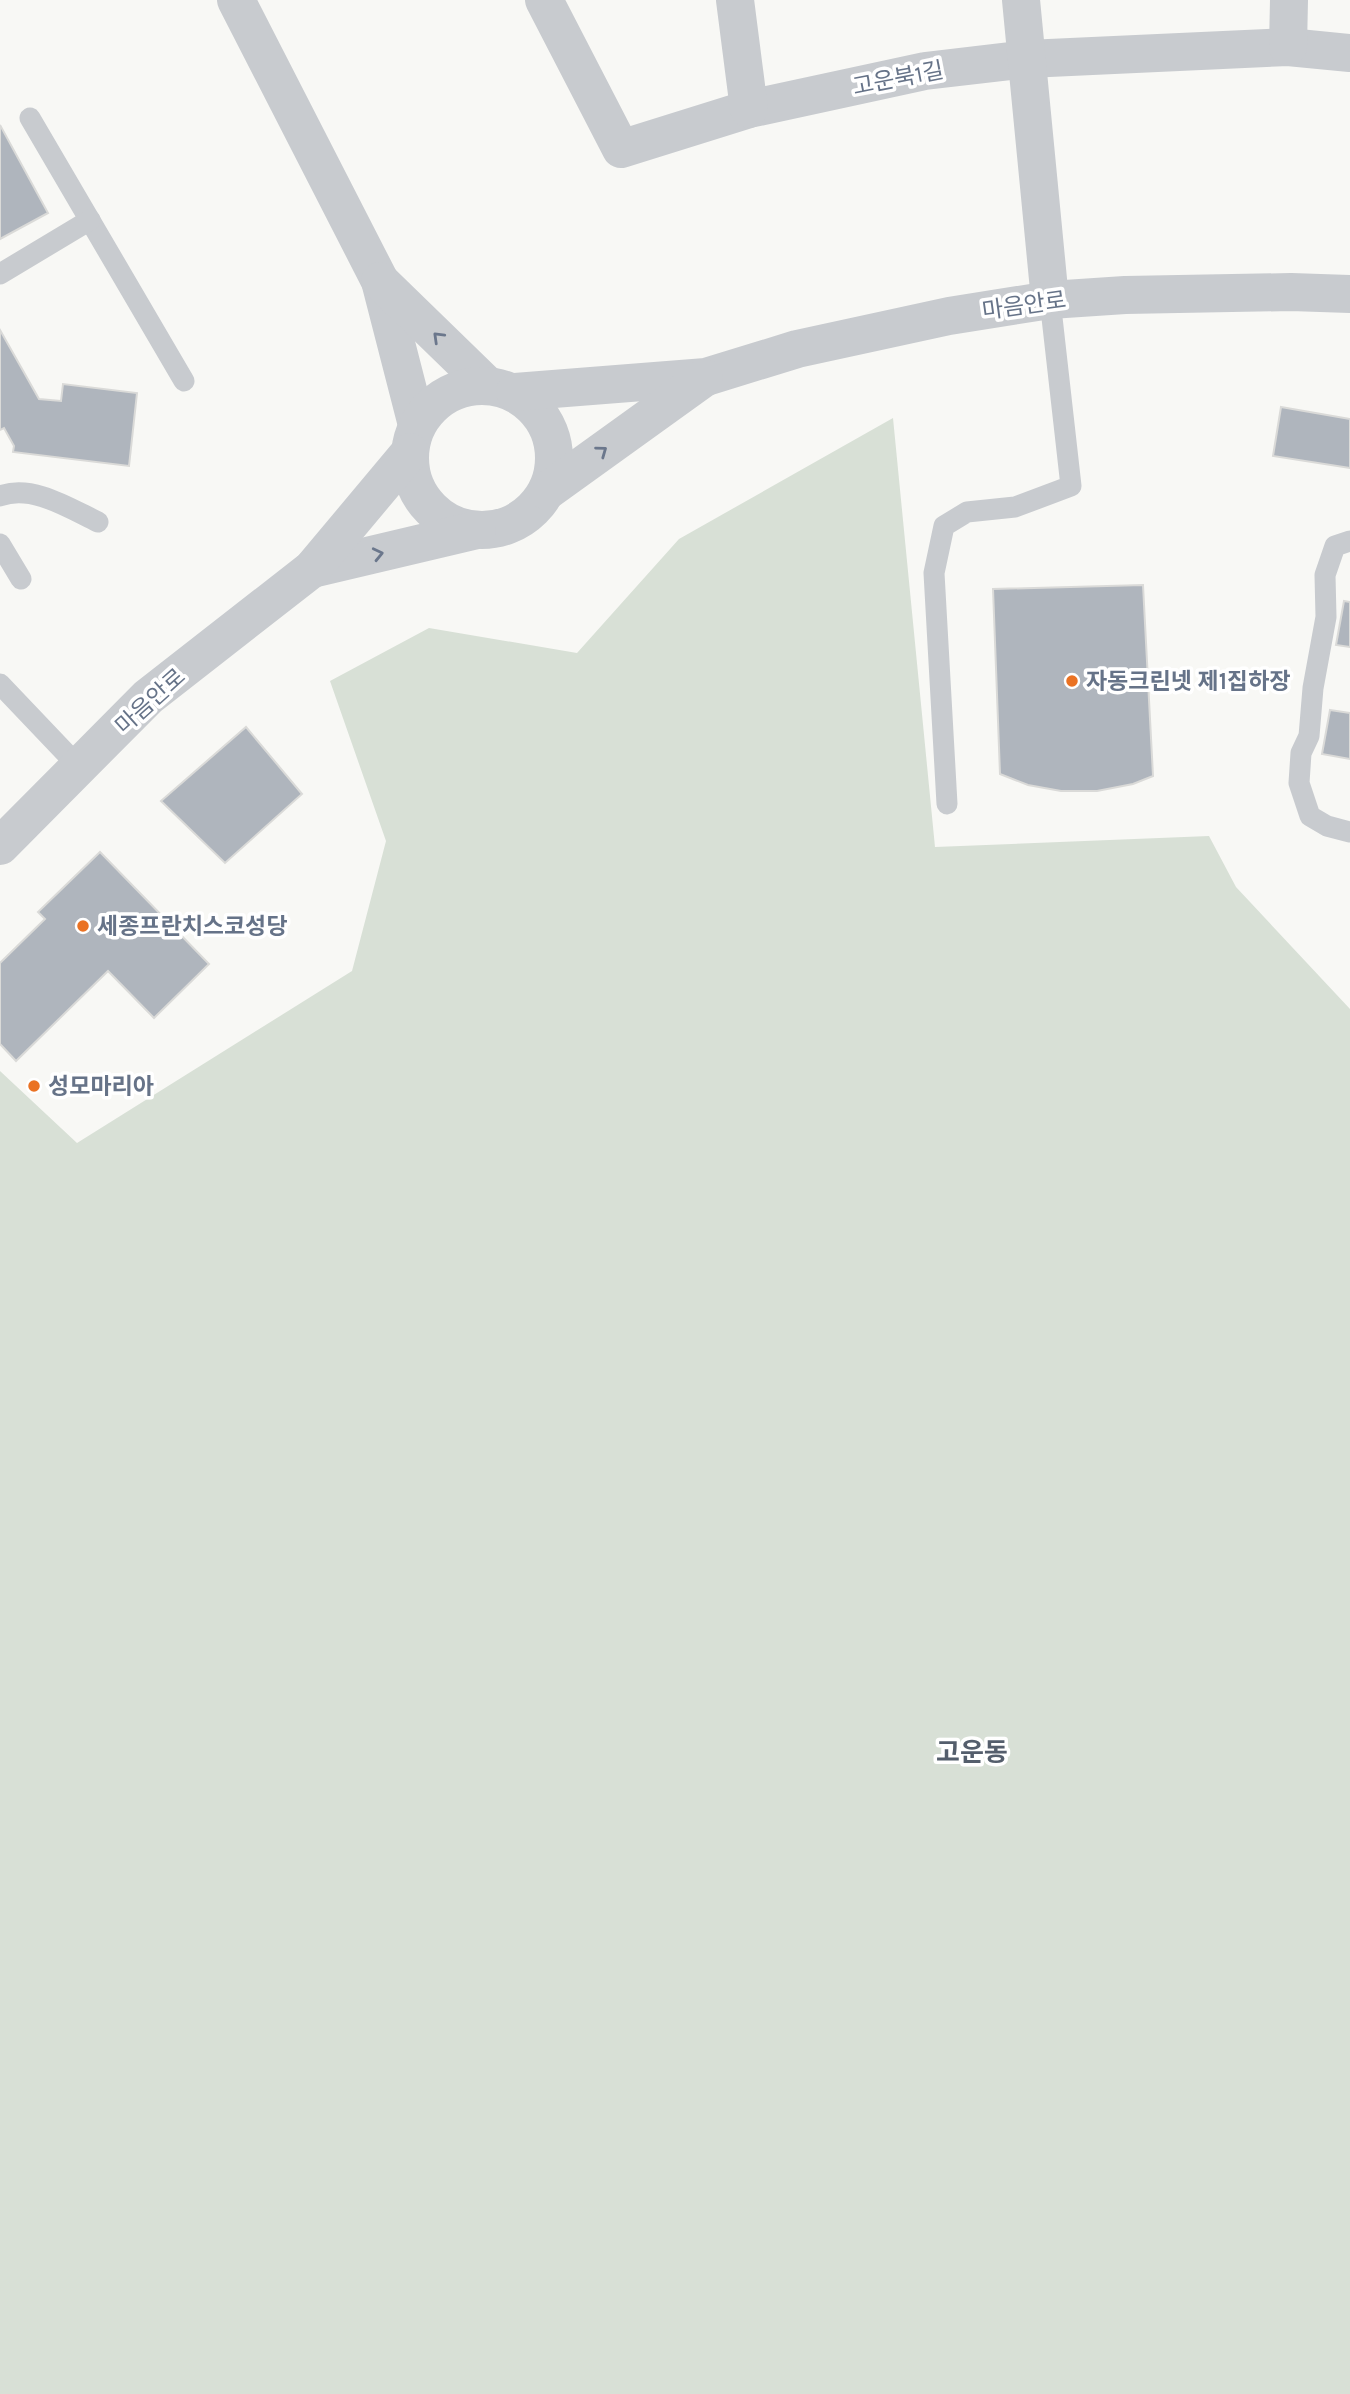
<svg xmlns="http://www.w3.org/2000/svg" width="1350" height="2394" viewBox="0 0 1350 2394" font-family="Karla,'Noto Sans KR',sans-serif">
	<rect width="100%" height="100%" fill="#f8f8f5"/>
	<!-- green -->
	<path fill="#d8e0d6" d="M893 418 935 847 1209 836 1236 887 1350 1009V2394H0V1071L77 1143 352 971 386 841 330 681 429 628 577 653 679 539Z"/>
	<!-- building -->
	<g fill="#afb5bd" stroke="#dadad8" stroke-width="2">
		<path d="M0 125 48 213 0 239Z"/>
		<path d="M0 330 39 399 61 401 63 384 137 393 129 466 13 452 14 446 4 428 0 430Z"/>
		<path d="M1281 407 1350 419V468L1273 456Z"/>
		<path d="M1143 585 1153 776 1133 784 1097 791H1061L1028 785 1000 774 993 589Z"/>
		<path d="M1344 601 1350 602V647L1336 645Z"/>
		<path d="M1330 710 1350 713V759L1322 754Z"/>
		<path d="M246 727 302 794 225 863 161 801Z"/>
		<path d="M100 852 209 964 154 1018 108 971 16 1061 0 1044V963L45 919 38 912Z"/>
	</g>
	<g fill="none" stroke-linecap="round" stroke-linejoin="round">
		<!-- service -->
		<g stroke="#c8cbcf" stroke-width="21">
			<path d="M30 118 184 381"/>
			<path d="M0 274 90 220"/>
			<path d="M0 496C32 484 69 508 98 522"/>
			<path d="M1350 541 1335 546 1325 575 1326 617 1313 688 1309 736 1301 753 1299 783 1310 816 1327 826 1350 832"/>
			<path d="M0 544 21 579"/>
			<path d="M0 684 79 767"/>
			<path d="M947 804 934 573 944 526 967 512 1015 507 1071 486 1050 300"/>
		</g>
		<!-- minor -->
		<g stroke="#c8cbcf" stroke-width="38">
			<path d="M236 0 380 281 417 425"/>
			<path d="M544 0 621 149 749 109 925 71 1027 59 1288 47 1350 53"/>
			<path d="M735 0 749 109"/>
			<path d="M1021 0 1050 300"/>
			<path d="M1288 47 1289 0"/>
			<path d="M380 281 487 385"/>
		</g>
		<!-- tertiary -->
		<g stroke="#c8cbcf" stroke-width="38">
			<circle cx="482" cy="458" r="72"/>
			<path d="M515 392 706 377 797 349 949 316 1050 300 1125 295 1291 292 1350 294"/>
			<path d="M547 491 704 378"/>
			<path d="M312 569 477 530"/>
			<path d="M0 846 148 697 312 569 410 452"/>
		</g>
	</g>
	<!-- one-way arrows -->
	<defs><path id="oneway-chevron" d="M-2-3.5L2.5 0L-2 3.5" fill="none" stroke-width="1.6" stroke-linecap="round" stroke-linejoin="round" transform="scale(1.75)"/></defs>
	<g stroke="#6b778c">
		<use href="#oneway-chevron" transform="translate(438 337) rotate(-136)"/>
		<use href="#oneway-chevron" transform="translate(602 451) rotate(-36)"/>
		<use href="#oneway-chevron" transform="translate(378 554) rotate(-13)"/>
	</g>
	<!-- markers -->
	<g fill="#ea7223" stroke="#fff" stroke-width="2.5">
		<circle cx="1072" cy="681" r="7"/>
		<circle cx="83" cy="926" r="7"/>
		<circle cx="34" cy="1086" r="7"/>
	</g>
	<g text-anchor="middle" stroke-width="7" stroke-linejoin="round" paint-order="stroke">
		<!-- street labels -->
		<g font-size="23" fill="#667388" stroke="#fff">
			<text transform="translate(898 78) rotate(-11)" y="8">고운북1길</text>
			<text transform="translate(1024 305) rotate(-8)" y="8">마음안로</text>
			<text transform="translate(150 701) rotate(-42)" y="8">마음안로</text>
		</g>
		<!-- poi labels -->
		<g font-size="23" font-weight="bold" fill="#667388" stroke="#fff" text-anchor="start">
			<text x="1086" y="689">자동크린넷 제1집하장</text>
			<text x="97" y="934">세종프란치스코성당</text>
			<text x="48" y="1094">성모마리아</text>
		</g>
		<!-- quarter labels -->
		<g font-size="26" font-weight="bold" fill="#545e6c" stroke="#fff">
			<text x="972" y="1761">고운동</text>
		</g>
	</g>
</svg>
